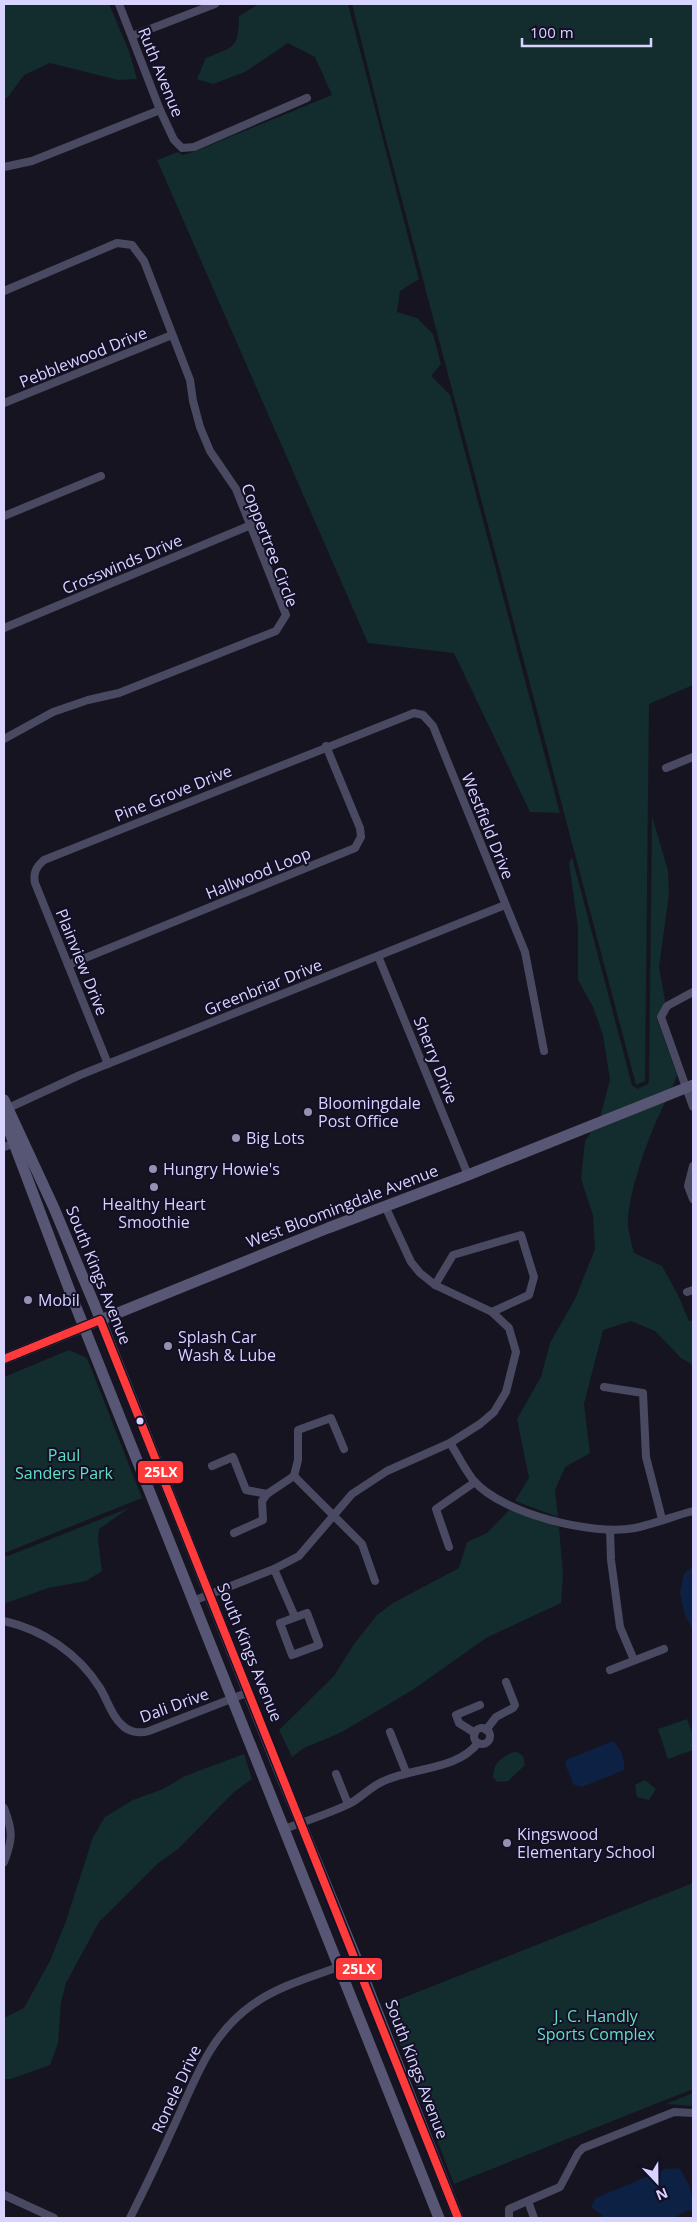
<svg xmlns="http://www.w3.org/2000/svg" width="697" height="2222" viewBox="0 0 697 2222" font-family="'Open Sans',sans-serif">
	<rect width="100%" height="100%" fill="#161421"/>
	<!-- green -->
	<g fill="#132c2d">
		<path d="M4 4H109L129 51 137 79 118 80 50 63 24 75 8 97 4 99Z"/>
		<path d="M259 4H348L419 279 400 291 397 312 417 318 433 334 441 364 431 376 450 395 560 813 530 812 454 653 368 643 157 160 178 152 183 155 196 151 332 95 315 57 288 43 245 72 213 84 197 79 206 58C235 46 238 49 239 16Z"/>
		<path d="M352 4H693V685L649 704 645 1081 636 1085 385 136Z"/>
		<path d="M652 816 668 871 669 894 659 967 665 1001 657 1019 677 1075 672 1088 600 1117 610 1080 603 1035 593 1007 578 980V927L569 863 572 857 632 1085 637 1089 648 1084 649 1081Z"/>
		<path d="M666 1101C651 1128 626 1197 628 1227 629 1235 632 1245 634 1253L662 1266 678 1295 689 1321H693V1365L681 1358 655 1331 631 1321 603 1330 584 1404 590 1453 565 1467 555 1490 558 1517 515 1501 529 1478 517 1419 541 1377 550 1343 575 1299 595 1249 593 1215 581 1179 585 1141 591 1132Z"/>
		<path d="M69 1350 87 1358 142 1498 7 1552 4 1551V1377Z"/>
		<path d="M129 1508 99 1529 98 1540 102 1571 86 1581 48 1588 4 1604V1555L8 1556Z"/>
		<path d="M510 1509 559 1527 563 1575 561 1603 486 1638 414 1689 342 1732 304 1748 292 1757 279 1730 334 1676 354 1644 377 1615 393 1603 459 1568 467 1542 487 1533Z"/>
		<path d="M687 1719 693 1735V1750L668 1759 658 1729Z"/>
		<path d="M514 1752H517L523 1756 525 1765 508 1781 497 1782 493 1777C493 1763 501 1757 514 1752Z"/>
		<path d="M244 1754 252 1779 234 1792 178 1849 157 1864 99 1922 66 1983 61 2002 58 2043 50 2065 11 2079H4V2018L24 2008 50 1961 66 1921 93 1837 105 1817 133 1800 163 1789 185 1776Z"/>
		<path d="M645 1780 656 1789 649 1800 637 1797 635 1785Z"/>
		<path d="M693 1883V2089L454 2184 385 2005Z"/>
		<path d="M693 2093V2106L666 2104Z"/>
	</g>
	<!-- water -->
	<g fill="#0d2144">
		<path d="M693 1567V1630L685 1616 680 1593 684 1573Z"/>
		<path d="M613 1741C620 1747 626 1761 624 1770L582 1787 574 1785 565 1764 566 1760Z"/>
		<path d="M679 2168C690 2183 693 2194 693 2212L689 2210 673 2218H601L602 2215 591 2207 596 2198 665 2169Z"/>
	</g>
	<g fill="none" stroke-linecap="round" stroke-linejoin="round">
		<!-- street -->
		<g stroke="#4a4962" stroke-width="8">
			<path d="M119 4 160 110 174 140 182 148 194 147 307 98"/>
			<path d="M132 36 215 4"/>
			<path d="M4 167 32 161 160 110"/>
			<path d="M4 291 117 243 132 245 144 261 190 380 193 401 200 427 210 451 236 489 286 615 276 631 119 693 88 700 53 712 4 739"/>
			<path d="M4 403 172 335"/>
			<path d="M4 516 101 476"/>
			<path d="M4 628 251 525"/>
			<path d="M666 768 693 757"/>
			<path d="M378 956 468 1175"/>
			<path d="M68 965 355 848 361 837 360 828 326 746"/>
			<path d="M693 992 667 1006 661 1017 693 1107"/>
			<path d="M108 1064 35 883C33 873 36 867 44 860L414 713 423 715 433 726 525 952 544 1051"/>
			<path d="M4 1110 80 1075 505 905"/>
			<path d="M4 1147 18 1142"/>
			<path d="M693 1166 688 1186 693 1199"/>
			<path d="M435 1285 453 1255 521 1235 534 1277 529 1295 492 1312"/>
			<path d="M687 1292 693 1290"/>
			<path d="M604 1387 643 1393 646 1457 662 1519"/>
			<path d="M450 1443C458 1455 465 1470 474 1481 503 1514 593 1536 635 1528 654 1524 674 1516 693 1511"/>
			<path d="M212 1466 233 1457 246 1490 267 1494"/>
			<path d="M294 1476 362 1544 375 1581"/>
			<path d="M294 1476 298 1460V1430L331 1418 344 1449"/>
			<path d="M610 1530 611 1560 620 1627 634 1660"/>
			<path d="M234 1533 263 1520 262 1501 267 1494 294 1476"/>
			<path d="M449 1547 436 1509 475 1482"/>
			<path d="M274 1569 295 1617"/>
			<path d="M193 1601 274 1569 299 1556 352 1494 387 1471 450 1443 480 1424 494 1412 506 1392 516 1352 509 1328 492 1312 435 1285 420 1273 411 1262 385 1206"/>
			<path d="M307 1613 319 1645 292 1655 280 1623Z"/>
			<path d="M4 1621C43 1630 78 1653 100 1688 107 1699 111 1715 121 1724 128 1732 139 1734 149 1731L249 1692"/>
			<path d="M610 1670 664 1649"/>
			<circle cx="482" cy="1736" r="8"/>
			<path d="M486 1730 496 1717 513 1708 515 1705 506 1682"/>
			<path d="M390 1732 406 1772"/>
			<path d="M475 1733 459 1723 456 1715 480 1705"/>
			<path d="M336 1774 348 1804"/>
			<path d="M4 1808C13 1831 13 1839 4 1862"/>
			<path d="M284 1829C306 1821 328 1814 349 1804 361 1798 371 1786 384 1781 414 1767 457 1770 478 1743"/>
			<path d="M4 2195 54 2218"/>
			<path d="M528 2201 534 2218"/>
			<path d="M130 2218C144 2190 158 2161 171 2132 194 2084 207 2037 252 2005 282 1983 323 1974 357 1960"/>
			<path d="M509 2218V2209L560 2187 578 2153 583 2148 674 2112 693 2113"/>
		</g>
		<!-- secondary -->
		<g stroke="#575674" stroke-width="11">
			<path d="M4 1100 54 1208 95 1306 278 1768 357 1960 458 2218"/>
			<path d="M4 1117 74 1302 439 2218"/>
			<path d="M4 1359 328 1228 468 1175 693 1085"/>
		</g>
		<!-- bus-1 casing -->
		<g stroke="#130f26" stroke-width="11">
			<path id="bus-1" d="M4 1359 100 1320 458 2218"/>
		</g>
		<!-- bus-1 -->
		<use href="#bus-1" stroke="#ff3a3a" stroke-width="8"/>
	</g>
	<!-- markers -->
	<g fill="#9591b1" stroke="#130f26" stroke-width="2">
		<circle cx="308" cy="1112" r="5"/>
		<circle cx="236" cy="1138" r="5"/>
		<circle cx="153" cy="1169" r="5"/>
		<circle cx="154" cy="1187" r="5"/>
		<circle cx="28" cy="1300" r="5"/>
		<circle cx="168" cy="1346" r="5"/>
		<circle cx="507" cy="1843" r="5"/>
	</g>
	<circle fill="#d9d4ff" stroke="#130f26" stroke-width="2" cx="140" cy="1421" r="4.5"/>
	<g text-anchor="middle" stroke-width="4" stroke-linejoin="round" paint-order="stroke">
		<!-- street labels -->
		<g font-size="16" fill="#d9d4ff" stroke="#130f26">
			<text transform="translate(161 72) rotate(68)" y="6">Ruth Avenue</text>
			<text transform="translate(83 357) rotate(-22)" y="6">Pebblewood Drive</text>
			<text transform="translate(270 545) rotate(69)" y="6">Coppertree Circle</text>
			<text transform="translate(122 564) rotate(-23)" y="6">Crosswinds Drive</text>
			<text transform="translate(173 793) rotate(-22)" y="6">Pine Grove Drive</text>
			<text transform="translate(488 826) rotate(68)" y="6">Westfield Drive</text>
			<text transform="translate(258 873) rotate(-22)" y="6">Hallwood Loop</text>
			<text transform="translate(82 962) rotate(68)" y="6">Plainview Drive</text>
			<text transform="translate(263 987) rotate(-22)" y="6">Greenbriar Drive</text>
			<text transform="translate(436 1060) rotate(68)" y="6">Sherry Drive</text>
			<text transform="translate(342 1206) rotate(-21)" y="6">West Bloomingdale Avenue</text>
			<text transform="translate(99 1275) rotate(68)" y="6">South Kings Avenue</text>
			<text transform="translate(250 1652) rotate(68)" y="6">South Kings Avenue</text>
			<text transform="translate(174 1705) rotate(-20)" y="6">Dali Drive</text>
			<text transform="translate(417 2069) rotate(69)" y="6">South Kings Avenue</text>
			<text transform="translate(176 2089) rotate(-65)" y="6">Ronele Drive</text>
		</g>
		<!-- poi labels -->
		<g font-size="16" fill="#d9d4ff" stroke="#130f26" text-anchor="start">
			<text x="318" y="1109">Bloomingdale<tspan x="318" dy="18">Post Office</tspan></text>
			<text x="246" y="1144">Big Lots</text>
			<text x="163" y="1175">Hungry Howie's</text>
			<text x="154" y="1210" text-anchor="middle">Healthy Heart<tspan x="154" dy="18">Smoothie</tspan></text>
			<text x="38" y="1306">Mobil</text>
			<text x="178" y="1343">Splash Car<tspan x="178" dy="18">Wash &amp; Lube</tspan></text>
			<text x="517" y="1840">Kingswood<tspan x="517" dy="18">Elementary School</tspan></text>
		</g>
		<!-- park labels -->
		<g font-size="16" fill="#5fe0c0" stroke="#130f26">
			<text x="64" y="1461">Paul<tspan x="64" dy="18">Sanders Park</tspan></text>
			<text x="596" y="2022">J. C. Handly<tspan x="596" dy="18">Sports Complex</tspan></text>
		</g>
	</g>
	<g stroke="#130f26" stroke-width="2">
		<rect x="137" y="1460" width="47" height="24" rx="5" fill="#ff3a3a"/>
		<rect x="335" y="1957" width="48" height="24" rx="5" fill="#ff3a3a"/>
	</g>
	<g font-size="14" text-anchor="middle" font-weight="bold" fill="#fff">
		<text x="161" y="1477">25LX</text>
		<text x="359" y="1974">25LX</text>
	</g>
	<!-- border -->
	<rect width="697" height="2222" fill="none" stroke="#d9d4ff" stroke-width="10"/>
	<!-- north arrow -->
	<g transform="translate(657 2182) rotate(158)" stroke="#130f26" stroke-width="4" paint-order="stroke">
	<path d="M0-4L9 19L0 12L-9 19Z" fill="#d9d4ff"/>
	<text y="-8" font-size="14" font-weight="bold" text-anchor="middle" fill="#d9d4ff">N</text>
	</g>
	<!-- scale -->
	<path d="M522 38v8h129v-8" fill="none" stroke="#d9d4ff" stroke-width="2.5"/>
	<text x="530" y="38" font-size="15" fill="#d9d4ff" stroke="#130f26" stroke-width="4" paint-order="stroke">100 m</text>
</svg>
